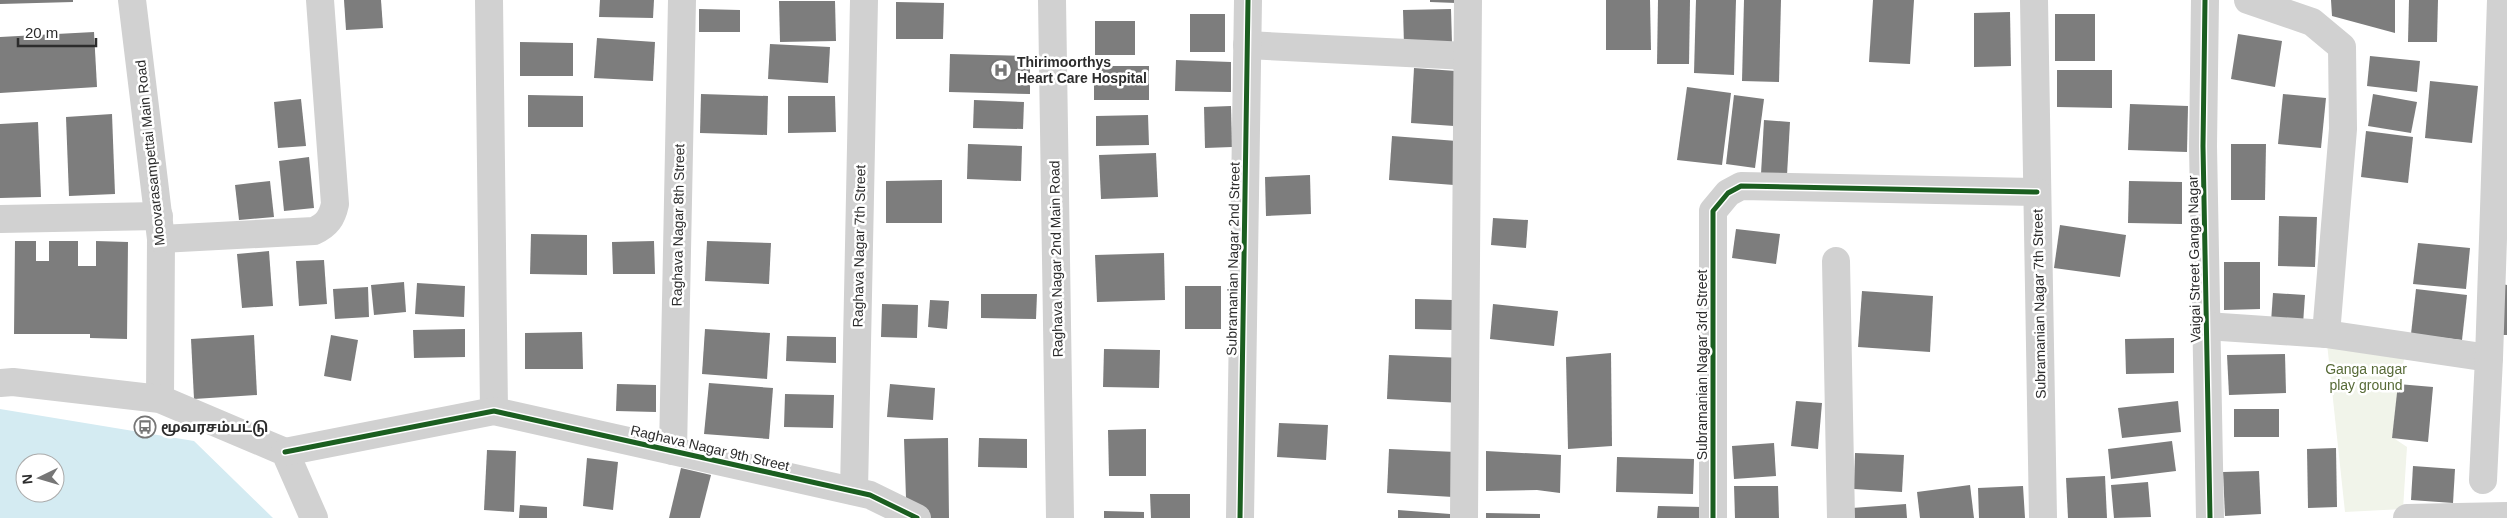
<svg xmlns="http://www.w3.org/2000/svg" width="2507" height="518" viewBox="0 0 2507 518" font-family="Arial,'Noto Sans Tamil',sans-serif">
	<rect width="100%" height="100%" fill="#fff"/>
	<!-- green -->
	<path fill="#f1f4ea" d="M2326 334 2406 346 2392 437 2407 447 2403 509 2345 512Z"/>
	<!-- water -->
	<path fill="#d4ebf2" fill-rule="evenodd" d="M0 409 194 441 273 518H0ZM25 463H55V493H25Z"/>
	<!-- building -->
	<g fill="#7d7d7d">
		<path d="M0 0H73V2L0 4Z"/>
		<path d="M344 0H381L383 28 346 30Z"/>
		<path d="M600 0H654L653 18 599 17Z"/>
		<path d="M1430 0H1456V3L1430 2Z"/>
		<path d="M1606 0H1650L1651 50H1606Z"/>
		<path d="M1658 0H1690L1689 64H1657Z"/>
		<path d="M1696 0H1736L1734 75 1694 73Z"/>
		<path d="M1744 0H1781L1779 82 1742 81Z"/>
		<path d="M1873 0H1914L1910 64 1869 62Z"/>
		<path d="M2331 0H2395V33L2332 16Z"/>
		<path d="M2409 0H2438L2437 42H2408Z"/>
		<path d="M779 1H835L836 41 780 42Z"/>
		<path d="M896 2 944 3 943 39H896Z"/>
		<path d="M699 9 740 10V32H699Z"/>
		<path d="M1451 9 1452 44 1404 45 1403 10Z"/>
		<path d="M2010 12 2011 66 1974 67V13Z"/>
		<rect x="1190" y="14" width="35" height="38"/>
		<rect x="2055" y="14" width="40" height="47"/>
		<rect x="1095" y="21" width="40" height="34"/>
		<path d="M94 32 97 87 0 93V37Z"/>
		<path d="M2238 34 2282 41 2275 87 2231 79Z"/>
		<path d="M597 38 655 42 653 81 594 78Z"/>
		<path d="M520 42 573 43V76H520Z"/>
		<path d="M770 44 830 47 828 83 768 79Z"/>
		<path d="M950 54 1030 56V94L949 92Z"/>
		<path d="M2370 56 2420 61 2417 92 2367 86Z"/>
		<path d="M1176 60 1231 62V92L1175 91Z"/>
		<rect x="1094" y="66" width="55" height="34"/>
		<path d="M1414 68 1456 71 1454 126 1411 123Z"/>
		<path d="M2057 70H2112V108L2057 107Z"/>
		<path d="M2430 81 2478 86 2472 143 2425 138Z"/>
		<path d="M1687 87 1731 93 1722 165 1677 160Z"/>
		<path d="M701 94 768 96 767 135 700 133Z"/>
		<path d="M2283 94 2326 98 2321 148 2278 144Z"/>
		<path d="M2373 94 2417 102 2411 133 2368 126Z"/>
		<path d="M528 95 583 96V127H528Z"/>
		<path d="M1734 95 1764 99 1755 168 1726 164Z"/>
		<path d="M788 96H835L836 132 788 133Z"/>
		<path d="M301 99 306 146 278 148 274 102Z"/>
		<path d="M974 100 1024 102 1023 129 973 128Z"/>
		<path d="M2130 104 2188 106 2187 152 2128 150Z"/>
		<path d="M1231 106 1232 147 1205 148 1204 107Z"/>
		<path d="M112 114 115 194 69 196 66 117Z"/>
		<path d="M1148 115 1149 145 1096 146V116Z"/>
		<path d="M1764 120 1790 122 1787 175 1761 174Z"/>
		<path d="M38 122 41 197 0 198V124Z"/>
		<path d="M2366 131 2413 137 2408 183 2361 177Z"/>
		<path d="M1392 136 1457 141 1454 185 1389 180Z"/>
		<path d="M968 144 1022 146 1021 181 967 179Z"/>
		<path d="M2231 144H2266L2265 200H2231Z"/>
		<path d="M1156 153 1158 197 1101 199 1099 155Z"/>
		<path d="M309 157 314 208 284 211 279 161Z"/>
		<path d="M1310 175 1311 214 1266 216 1265 177Z"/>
		<path d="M942 180V223H886V181Z"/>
		<path d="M270 181 274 217 239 220 235 185Z"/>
		<path d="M2129 181 2182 182V224L2128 223Z"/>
		<path d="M2279 216 2317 217 2315 267 2278 266Z"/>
		<path d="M1493 218 1528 220 1526 248 1491 245Z"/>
		<path d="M2060 225 2126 235 2120 277 2054 268Z"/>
		<path d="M1736 229 1780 234 1776 264 1732 258Z"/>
		<path d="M531 234 587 235V275L530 274Z"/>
		<path d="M15 241H36V261H49V241H78V266H96V241L128 242 127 339 90 338V334H14Z"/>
		<path d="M654 241 655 274H613L612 242Z"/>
		<path d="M707 241 771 243 769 284 705 281Z"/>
		<path d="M2418 243 2470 248 2466 289 2413 284Z"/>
		<path d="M269 251 273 306 242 308 237 254Z"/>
		<path d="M1164 253 1165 300 1097 302 1095 255Z"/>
		<path d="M324 260 327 304 299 306 296 261Z"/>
		<path d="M2224 262H2260V309L2224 310Z"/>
		<path d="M404 282 406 312 374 315 371 285Z"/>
		<path d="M417 283 465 286 464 317 415 314Z"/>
		<path d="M2502 284 2507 285V335H2501Z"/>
		<rect x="1185" y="286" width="36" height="43"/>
		<path d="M368 287 369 317 335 319 333 289Z"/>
		<path d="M2416 289 2467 295 2462 340 2411 334Z"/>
		<path d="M1862 291 1933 296 1930 352 1858 347Z"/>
		<path d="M2273 293 2305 295 2303 324 2271 322Z"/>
		<path d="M981 294H1037L1036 319 981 318Z"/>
		<path d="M1415 299 1453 300 1452 330 1415 329Z"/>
		<path d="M930 300 949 301 947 329 928 327Z"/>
		<path d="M882 304 918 305 917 338 881 337Z"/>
		<path d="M1493 304 1558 311 1554 346 1490 339Z"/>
		<path d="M465 329V357L414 358 413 330Z"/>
		<path d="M705 329 770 333 767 379 702 374Z"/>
		<path d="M582 332 583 369H525V333Z"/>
		<path d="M254 335 257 395 194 399 191 339Z"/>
		<path d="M331 335 358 340 351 381 324 376Z"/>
		<path d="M787 336 836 337V363L786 361Z"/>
		<path d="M2174 338V373L2126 374 2125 339Z"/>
		<path d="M1104 349 1160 350 1159 388 1103 387Z"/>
		<path d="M1611 353 1612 446 1568 449 1566 357Z"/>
		<path d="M2285 354 2286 393 2229 395 2227 355Z"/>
		<path d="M1389 355 1463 358 1461 403 1387 399Z"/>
		<path d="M709 383 773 388 769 439 704 434Z"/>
		<path d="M617 384 656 385V412L616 411Z"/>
		<path d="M890 384 935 388 933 420 887 417Z"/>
		<path d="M2398 384 2433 387 2428 442 2392 438Z"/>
		<path d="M785 394 834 395 833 428 784 427Z"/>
		<path d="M1796 401 1822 403 1818 449 1791 446Z"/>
		<path d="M2178 401 2181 432 2122 438 2118 408Z"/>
		<rect x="2234" y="409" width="45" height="28"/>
		<path d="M1279 423 1328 425 1326 460 1277 457Z"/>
		<path d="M1146 429V476H1109L1108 430Z"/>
		<path d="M948 438 949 518H929V511L906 498 904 439Z"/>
		<path d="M979 438 1027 439V468L978 467Z"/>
		<path d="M2172 441 2176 471 2111 479 2108 449Z"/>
		<path d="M1774 443 1776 476 1734 479 1732 446Z"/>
		<path d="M2336 448 2337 507 2308 508 2307 449Z"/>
		<path d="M1389 449 1456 452 1453 497 1387 493Z"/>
		<path d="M487 450 516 451 514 512 484 510Z"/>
		<path d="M1486 451 1561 455 1560 493 1537 490 1486 491Z"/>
		<path d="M1855 453 1904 455 1902 492 1854 489Z"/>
		<path d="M1617 457 1694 459 1693 494 1616 492Z"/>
		<path d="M587 458 618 462 613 510 583 506Z"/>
		<path d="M2413 466 2455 469 2453 503 2411 500Z"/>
		<path d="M681 468 711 475 700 518H669Z"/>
		<path d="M2259 471 2261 514 2225 516 2223 472Z"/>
		<path d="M2105 476 2107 518H2068L2066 478Z"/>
		<path d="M2148 482 2151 517 2114 518 2111 485Z"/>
		<path d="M1970 485 1974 518H1920L1917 492Z"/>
		<path d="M1734 486H1778L1779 518H1735Z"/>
		<path d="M2023 486 2025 518H1979L1978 488Z"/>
		<path d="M1150 494H1190V518H1151Z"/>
		<path d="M1906 504 1907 518H1853L1852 508Z"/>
		<path d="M520 505 547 507V518H519Z"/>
		<path d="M1658 506 1702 507V518H1657Z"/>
		<path d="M1398 510 1450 514V518H1398Z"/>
		<path d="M1104 511 1144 512V518H1104Z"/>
		<path d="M1486 513 1540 514V518H1486Z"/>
	</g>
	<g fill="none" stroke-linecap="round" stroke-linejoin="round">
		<!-- minor -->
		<g stroke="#d1d1d1" stroke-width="28">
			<path d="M132 0 161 239 160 399"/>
			<path d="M489 0 494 411"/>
			<path d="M1052 0 1060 518"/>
			<path d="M2034 0 2043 518"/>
			<path d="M2205 0 2203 146 2210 518"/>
			<path d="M2248 0 2312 22 2342 47 2343 129 2326 334"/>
			<path d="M1247 45 1467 56"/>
			<path d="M0 219 159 216"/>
			<path d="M161 239 314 231C327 225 332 218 335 204L320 0"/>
			<path d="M1836 261 1841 518"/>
			<path d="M2206 326 2326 334 2489 358"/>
			<path d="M0 383 13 382 160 399 285 452 314 518"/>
			<path d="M673 451 682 0"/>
			<path d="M285 452 494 411 870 495 917 518"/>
			<path d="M2483 480 2489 358 2501 0"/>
			<path d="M854 491 864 0"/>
			<path d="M1240 518 1248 0"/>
			<path d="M1464 518 1468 0"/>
			<path d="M1713 518V211L1728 193 1741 186 2037 192"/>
			<path d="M2407 518 2507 516"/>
		</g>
		<!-- cycleway casing -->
		<g stroke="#fff" stroke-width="8">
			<g id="cycleway">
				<path d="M2205 0 2203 146 2210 518"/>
				<path d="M285 452 494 411 870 495 917 518"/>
				<path d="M1240 518 1248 0"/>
				<path d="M1713 518V211L1728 193 1741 186 2037 192"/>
			</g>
		</g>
		<!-- cycleway -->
		<use href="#cycleway" stroke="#1b5e20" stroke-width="5"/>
	</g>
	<!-- icons -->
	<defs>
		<g id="hospital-ring" transform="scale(1.125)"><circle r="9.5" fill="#fff" stroke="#767676" stroke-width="1.5"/><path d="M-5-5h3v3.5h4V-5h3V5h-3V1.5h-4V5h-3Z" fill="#767676"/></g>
		<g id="bus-ring" transform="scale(1.125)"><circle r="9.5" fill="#fff" stroke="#767676" stroke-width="1.5"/><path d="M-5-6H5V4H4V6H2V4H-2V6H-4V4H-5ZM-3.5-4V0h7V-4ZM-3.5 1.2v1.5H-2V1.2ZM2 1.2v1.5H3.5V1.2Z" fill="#767676"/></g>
	</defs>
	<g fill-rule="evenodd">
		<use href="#hospital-ring" x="1001" y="70"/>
		<use href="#bus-ring" x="145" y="427"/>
	</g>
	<g text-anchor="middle" stroke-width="5" stroke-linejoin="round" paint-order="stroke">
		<!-- poi labels -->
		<g font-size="14" font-weight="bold" fill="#2c2c2c" stroke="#fff" text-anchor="start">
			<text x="1017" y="67">Thirimoorthys<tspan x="1017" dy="16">Heart Care Hospital</tspan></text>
			<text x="161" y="432">மூவரசம்பட்டு</text>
		</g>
		<!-- street labels -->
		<g font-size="14" fill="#2c2c2c" stroke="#fff">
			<text transform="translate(150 153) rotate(-96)" y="5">Moovarasampettai Main Road</text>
			<text transform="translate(678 225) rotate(-89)" y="5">Raghava Nagar 8th Street</text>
			<text transform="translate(859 246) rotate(-89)" y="5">Raghava Nagar 7th Street</text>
			<text transform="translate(1056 259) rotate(-91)" y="5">Raghava Nagar 2nd Main Road</text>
			<text transform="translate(1233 259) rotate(-89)" y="5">Subramanian Nagar 2nd Street</text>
			<text transform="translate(2194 259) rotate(-91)" y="5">Vaigai Street Ganga Nagar</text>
			<text transform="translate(2039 304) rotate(-91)" y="5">Subramanian Nagar 7th Street</text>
			<text transform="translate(1702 365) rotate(-90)" y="5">Subramanian Nagar 3rd Street</text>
			<text transform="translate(710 448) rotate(13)" y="5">Raghava Nagar 9th Street</text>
		</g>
		<!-- park labels -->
		<g font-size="14" fill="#576a37" stroke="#fff">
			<text x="2366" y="374">Ganga nagar<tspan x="2366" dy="16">play ground</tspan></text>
		</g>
	</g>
	<!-- north arrow -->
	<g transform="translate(40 478) rotate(265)"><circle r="24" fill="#ffffff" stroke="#ababab"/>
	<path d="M0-4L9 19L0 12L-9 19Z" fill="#767676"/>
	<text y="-8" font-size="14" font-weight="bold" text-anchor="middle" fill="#2c2c2c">N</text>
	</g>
	<!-- scale -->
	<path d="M18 38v8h78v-8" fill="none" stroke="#2c2c2c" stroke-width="2.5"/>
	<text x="25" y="38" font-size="15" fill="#2c2c2c" stroke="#ffffff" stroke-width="4" paint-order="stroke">20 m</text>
</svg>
